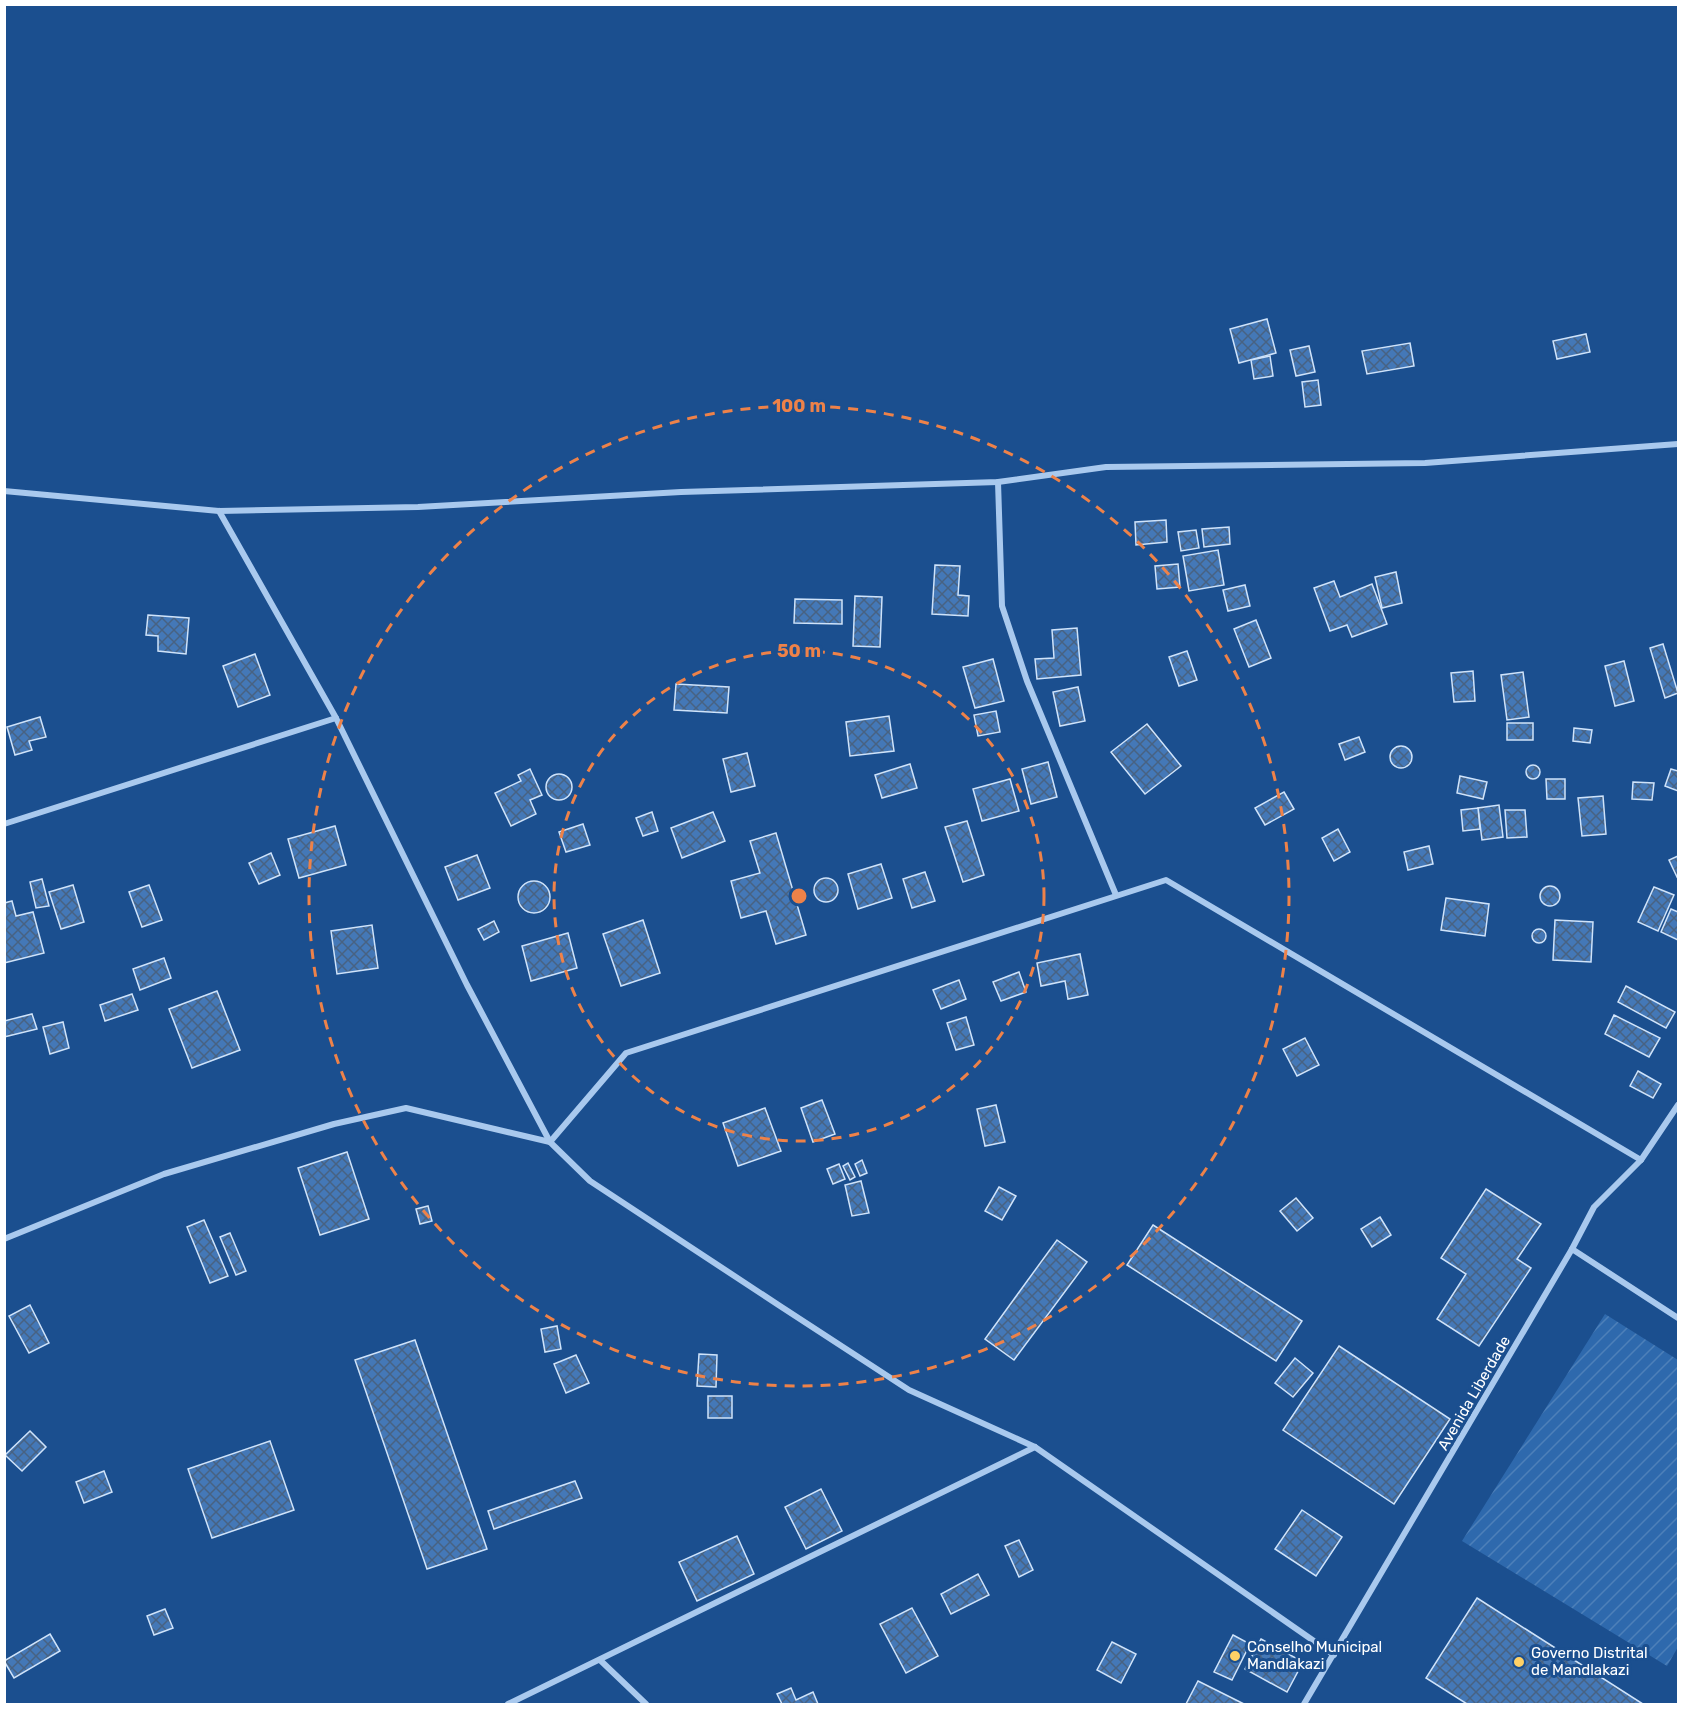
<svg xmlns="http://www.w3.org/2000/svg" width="1683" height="1709" viewBox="0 0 1683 1709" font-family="Rubik,sans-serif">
	<defs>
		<pattern id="garden-furrows" width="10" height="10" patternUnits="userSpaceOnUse" patternTransform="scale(1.5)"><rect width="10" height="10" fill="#2e69ad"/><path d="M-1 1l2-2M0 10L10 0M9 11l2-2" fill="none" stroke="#4d80b9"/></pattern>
		<pattern id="building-cross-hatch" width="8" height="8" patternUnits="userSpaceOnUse" patternTransform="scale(1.5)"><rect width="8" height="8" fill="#4478b7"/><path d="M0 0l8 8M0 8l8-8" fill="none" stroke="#486282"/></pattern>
	</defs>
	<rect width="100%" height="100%" fill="#1b4f8f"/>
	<!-- garden -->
	<path fill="url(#garden-furrows)" d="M1605 1314 1678 1360V1647L1667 1666 1462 1541Z"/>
	<!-- building -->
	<g fill="url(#building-cross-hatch)" stroke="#cfe3fa" stroke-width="1.5">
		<path d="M1267 319 1276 353 1239 363 1230 329Z"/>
		<path d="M1586 334 1590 352 1557 359 1553 341Z"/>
		<path d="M1410 343 1414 366 1367 374 1362 351Z"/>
		<path d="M1309 346 1315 372 1296 376 1290 350Z"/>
		<path d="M1270 356 1273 376 1254 379 1251 360Z"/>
		<path d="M1318 380 1321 405 1305 407 1302 382Z"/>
		<path d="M1166 520 1167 542 1136 545 1135 522Z"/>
		<path d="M1229 527 1230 544 1204 547 1202 529Z"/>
		<path d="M1196 530 1199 548 1181 551 1178 532Z"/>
		<path d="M1218 550 1224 585 1189 591 1183 556Z"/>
		<path d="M1178 564 1180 587 1157 589 1155 566Z"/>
		<path d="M935 565 960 566 958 595 969 596 968 616 932 614Z"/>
		<path d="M1396 572 1402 603 1382 608 1375 577Z"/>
		<path d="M1334 581 1340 597 1372 584 1387 624 1352 637 1347 625 1330 631 1314 588Z"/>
		<path d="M1245 585 1250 606 1228 611 1223 590Z"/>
		<path d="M855 596 882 597 880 647 853 646Z"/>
		<path d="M795 599 842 600V624L794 623Z"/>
		<path d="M148 615 189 618 186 654 158 651V636L146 635Z"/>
		<path d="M1256 620 1271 658 1249 667 1234 629Z"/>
		<path d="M1077 628 1081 675 1037 679 1035 659 1054 658 1052 630Z"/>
		<path d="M1663 644 1678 693 1665 698 1650 648Z"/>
		<path d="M1187 651 1197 680 1179 686 1169 657Z"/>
		<path d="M255 654 270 695 238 707 223 666Z"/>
		<path d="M993 659 1004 701 975 708 963 667Z"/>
		<path d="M1624 661 1634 701 1615 706 1605 666Z"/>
		<path d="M1473 671 1475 701 1454 702 1451 673Z"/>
		<path d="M1523 672 1529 717 1507 720 1501 675Z"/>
		<path d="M676 684 729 687 727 713 674 710Z"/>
		<path d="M1078 687 1085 721 1060 726 1053 692Z"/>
		<path d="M996 711 1000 732 978 736 974 715Z"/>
		<path d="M889 716 894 751 850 756 846 722Z"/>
		<path d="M40 717 46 737 29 741 32 750 15 755 7 727Z"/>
		<rect x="1507" y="723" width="26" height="17"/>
		<path d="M1147 724 1181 766 1145 794 1111 752Z"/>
		<path d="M1574 728 1592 730 1590 743 1573 741Z"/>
		<path d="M1359 737 1365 752 1345 760 1339 744Z"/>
		<circle cx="1401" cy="757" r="11"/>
		<path d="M747 753 755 786 731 792 723 759Z"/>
		<path d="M1048 762 1057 797 1031 804 1022 769Z"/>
		<path d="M910 764 917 788 882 798 875 775Z"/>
		<circle cx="1533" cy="772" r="7"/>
		<path d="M530 769 542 795 530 800 536 814 511 826 495 793 521 781 518 775Z"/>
		<path d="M1671 769 1678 771V791L1665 786Z"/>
		<circle cx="559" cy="787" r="13"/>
		<path d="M1460 776 1487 782 1483 799 1457 793Z"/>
		<path d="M1010 779 1019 811 982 821 973 789Z"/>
		<path d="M1546 779H1565V799H1547Z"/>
		<path d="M1633 782 1654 783 1652 800 1632 799Z"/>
		<path d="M1284 792 1294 809 1265 825 1255 808Z"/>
		<path d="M1603 796 1606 834 1582 836 1578 798Z"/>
		<path d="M1499 805 1503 837 1482 840 1478 808Z"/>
		<path d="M1478 808 1480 829 1463 831 1461 810Z"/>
		<path d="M1505 810H1525L1527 837 1507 838Z"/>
		<path d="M652 812 658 831 643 836 636 818Z"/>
		<path d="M713 812 725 841 682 858 671 828Z"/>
		<path d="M967 821 984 875 963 882 945 827Z"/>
		<path d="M583 824 590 845 566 852 559 832Z"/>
		<path d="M335 826 346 865 299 878 288 839Z"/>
		<path d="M1338 829 1350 852 1334 861 1322 838Z"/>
		<path d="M776 833 806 935 776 944 766 911 741 918 731 881 760 873 750 841Z"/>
		<path d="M1429 846 1433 864 1408 870 1404 852Z"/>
		<path d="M271 853 280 875 259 884 249 863Z"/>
		<path d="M477 855 490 888 458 900 445 867Z"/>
		<path d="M1678 856V876L1677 877 1669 860Z"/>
		<path d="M881 864 892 898 858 909 848 874Z"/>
		<path d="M925 872 935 901 912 908 903 879Z"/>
		<circle cx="826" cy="890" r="12"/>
		<path d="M42 879 49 906 36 908 30 882Z"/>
		<circle cx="534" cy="897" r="16"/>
		<path d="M73 885 84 922 61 929 49 892Z"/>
		<path d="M149 885 162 920 142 927 129 892Z"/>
		<circle cx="1550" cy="896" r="10"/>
		<path d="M1654 887 1674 895 1658 931 1638 922Z"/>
		<path d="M1446 898 1489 904 1485 936 1441 930Z"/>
		<path d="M12 901 16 916 33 912 44 953 4 963V903Z"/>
		<path d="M1671 909 1678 912V940L1661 932Z"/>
		<path d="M643 920 660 973 621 986 603 934Z"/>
		<path d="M1555 920 1593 922 1591 962 1553 960Z"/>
		<path d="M494 921 499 932 484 940 478 929Z"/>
		<path d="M372 925 378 968 337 974 331 931Z"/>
		<circle cx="1539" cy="936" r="7"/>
		<path d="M568 933 577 968 531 981 522 946Z"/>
		<path d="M1080 954 1088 995 1068 999 1065 981 1041 986 1037 963Z"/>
		<path d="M164 958 171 978 140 990 133 969Z"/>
		<path d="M1019 972 1026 992 1001 1001 993 982Z"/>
		<path d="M959 980 966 999 941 1009 933 990Z"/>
		<path d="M1626 986 1675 1012 1666 1028 1618 1002Z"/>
		<path d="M217 991 240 1050 192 1068 169 1009Z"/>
		<path d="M132 994 138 1010 105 1021 100 1005Z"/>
		<path d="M32 1014 37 1029 4 1037V1021Z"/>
		<path d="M1614 1015 1660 1038 1649 1057 1605 1034Z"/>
		<path d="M966 1017 974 1045 956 1050 947 1023Z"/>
		<path d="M63 1022 69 1048 50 1054 43 1027Z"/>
		<path d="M1305 1038 1319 1065 1297 1076 1283 1049Z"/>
		<path d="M1638 1071 1661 1084 1653 1098 1630 1086Z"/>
		<path d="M822 1100 835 1134 813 1142 801 1108Z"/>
		<path d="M996 1105 1005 1142 985 1146 977 1109Z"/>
		<path d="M765 1108 781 1151 738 1166 723 1123Z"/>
		<path d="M347 1152 369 1219 320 1235 298 1168Z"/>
		<path d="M862 1160 867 1173 860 1176 855 1164Z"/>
		<path d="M848 1163 855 1177 850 1180 843 1166Z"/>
		<path d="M839 1164 845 1179 833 1184 827 1169Z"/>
		<path d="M861 1181 869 1213 852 1216 845 1185Z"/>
		<path d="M999 1187 1016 1196 1002 1220 985 1211Z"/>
		<path d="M1486 1189 1541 1224 1517 1259 1531 1268 1479 1346 1437 1319 1466 1274 1441 1258Z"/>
		<path d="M1296 1198 1313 1218 1297 1231 1280 1211Z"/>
		<path d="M428 1206 432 1221 420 1224 416 1209Z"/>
		<path d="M1380 1217 1391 1235 1372 1247 1361 1229Z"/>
		<path d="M204 1220 228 1276 210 1283 187 1227Z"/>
		<path d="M1153 1225 1302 1321 1276 1361 1127 1265Z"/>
		<path d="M230 1233 246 1271 236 1275 220 1237Z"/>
		<path d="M1057 1240 1087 1262 1014 1360 985 1339Z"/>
		<path d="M30 1305 49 1343 29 1353 9 1316Z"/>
		<path d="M557 1326 561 1349 545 1352 541 1329Z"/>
		<path d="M415 1340 487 1549 427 1569 355 1360Z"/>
		<path d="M1339 1346 1450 1419 1394 1504 1283 1430Z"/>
		<path d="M699 1354 717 1355 716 1387 697 1386Z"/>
		<path d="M576 1355 589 1383 566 1393 554 1364Z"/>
		<path d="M1295 1358 1313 1373 1293 1397 1275 1383Z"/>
		<rect x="708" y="1396" width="24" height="22"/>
		<path d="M30 1431 46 1447 22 1471 5 1455Z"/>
		<path d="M270 1441 294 1510 212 1538 188 1469Z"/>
		<path d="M104 1471 112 1492 84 1503 76 1482Z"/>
		<path d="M575 1481 582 1498 494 1529 488 1511Z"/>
		<path d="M821 1489 842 1531 806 1549 785 1507Z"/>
		<path d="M1302 1510 1342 1537 1316 1576 1275 1549Z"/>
		<path d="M737 1536 754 1574 697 1601 679 1562Z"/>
		<path d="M1019 1540 1033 1570 1019 1577 1005 1546Z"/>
		<path d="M978 1574 989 1595 951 1614 941 1594Z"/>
		<path d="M1477 1598 1643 1704H1467L1426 1678Z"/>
		<path d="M912 1608 938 1656 906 1673 880 1624Z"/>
		<path d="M165 1609 173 1628 154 1635 147 1616Z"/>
		<path d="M50 1634 60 1651 14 1678 4 1661Z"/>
		<path d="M1233 1635 1250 1644 1232 1680 1214 1672Z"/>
		<path d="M1261 1639 1303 1662 1287 1692 1245 1669Z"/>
		<path d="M1112 1642 1136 1654 1121 1683 1097 1670Z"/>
		<path d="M1198 1681 1244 1704H1186Z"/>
		<path d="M791 1688 796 1700 813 1692 818 1704H782L777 1694Z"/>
	</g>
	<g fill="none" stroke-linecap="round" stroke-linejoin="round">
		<!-- minor -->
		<g stroke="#a9c9ee" stroke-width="6">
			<path d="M998 482 1002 606 1027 681 1116 895"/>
			<path d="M4 491 219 511 418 507 681 492 998 482 1106 467 1425 463 1678 444"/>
			<path d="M219 511 336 718 467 985 550 1142 590 1181 780 1306 909 1390 1035 1447 1334 1655"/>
			<path d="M4 824 336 718"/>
			<path d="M4 1239 164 1174 334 1124 406 1108 550 1142 626 1053 1166 880 1641 1160"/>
			<path d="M1572 1249 1678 1318"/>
			<path d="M600 1660 646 1704"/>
			<path d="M508 1704 1035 1447"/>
			<path d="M1304 1704 1572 1249 1594 1207 1641 1160 1678 1105"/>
		</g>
	</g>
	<!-- distance rings -->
	<g fill="none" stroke="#ee8249" stroke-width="3" stroke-dasharray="10 8">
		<circle cx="799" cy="896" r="245"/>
		<circle cx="799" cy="896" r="490"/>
	</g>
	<!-- markers -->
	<g fill="#ffd166" stroke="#1b4f8f" stroke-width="2">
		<circle cx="1235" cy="1656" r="6"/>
		<circle cx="1519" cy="1662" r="6"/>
	</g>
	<g text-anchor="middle" stroke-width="6" stroke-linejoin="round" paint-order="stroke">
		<!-- street labels -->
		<g font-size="15" fill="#fff" stroke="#1b4f8f">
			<text transform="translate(1474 1393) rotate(-60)" y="5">Avenida Liberdade</text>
		</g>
		<!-- poi labels -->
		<g font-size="15" fill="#fff" stroke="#1b4f8f" text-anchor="start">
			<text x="1247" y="1652">Conselho Municipal<tspan x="1247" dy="17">Mandlakazi</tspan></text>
			<text x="1531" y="1658">Governo Distrital<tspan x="1531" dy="17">de Mandlakazi</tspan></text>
		</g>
	</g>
	<circle cx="799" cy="896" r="9" fill="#ee8249" stroke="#1b4f8f" stroke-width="3"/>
	<g font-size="18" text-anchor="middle" font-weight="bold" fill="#ee8249" stroke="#1b4f8f" stroke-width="6" stroke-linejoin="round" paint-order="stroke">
		<text x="799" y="412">100 m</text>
		<text x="799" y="657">50 m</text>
	</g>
	<!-- border -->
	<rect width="1683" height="1709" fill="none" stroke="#ffffff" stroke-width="12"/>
</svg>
